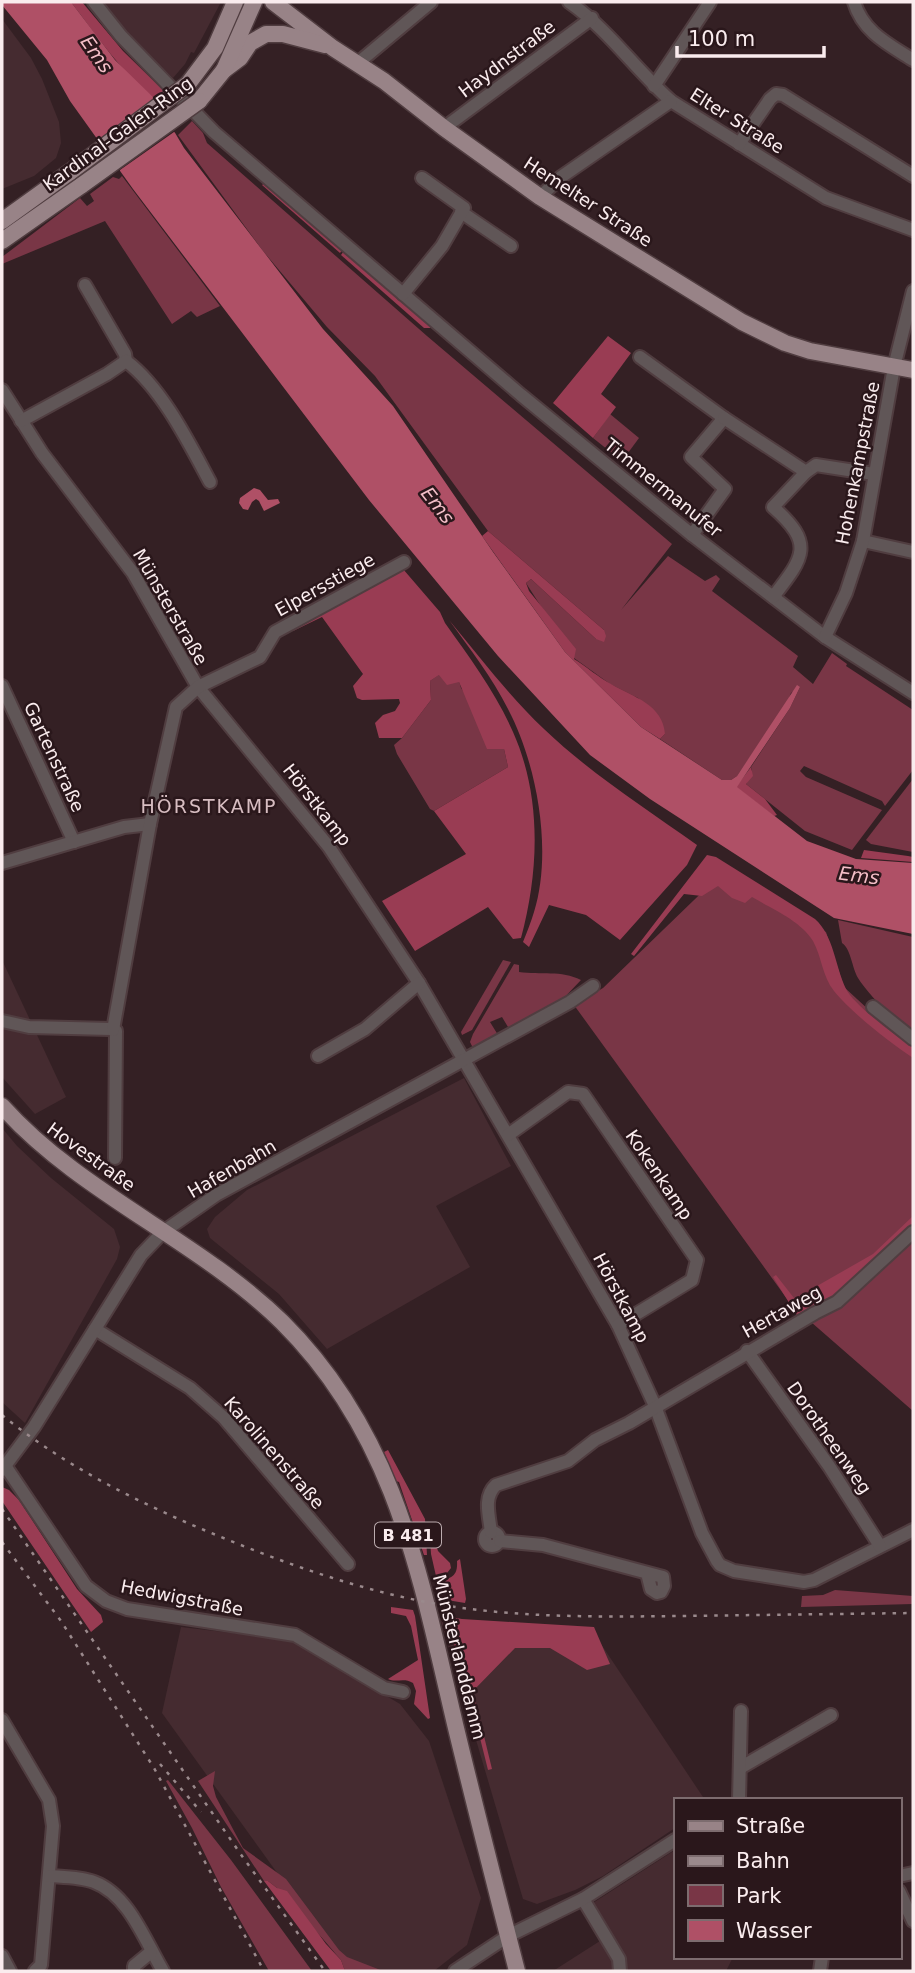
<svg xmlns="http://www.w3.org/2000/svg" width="915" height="1973" viewBox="0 0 915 1973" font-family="'DejaVu Sans',sans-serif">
	<rect width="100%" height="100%" fill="#342024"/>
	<!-- built -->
	<g fill="#452b30">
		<path d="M102 2H221L194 53 191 52 185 64 173 78 124 31Z"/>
		<path d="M2 19 31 58 42 79 59 122 61 143 56 158 34 176 2 189Z"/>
		<path d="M2 960 66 1097 35 1114 2 1077Z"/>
		<path d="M464 1078 511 1166 436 1206 470 1267 327 1349 279 1294 210 1238 207 1229 215 1217 247 1190Z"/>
		<path d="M2 1128 17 1146 51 1178 114 1229 120 1247 117 1259 25 1423 2 1402Z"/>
		<path d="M440 1618 591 1629 705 1800H675V1828L603 1876 575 1890 537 1904 523 1899Z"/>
		<path d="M181 1627 292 1640 400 1704 429 1741 481 1898 467 1945 434 1971H369L337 1956 162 1713Z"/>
		<path d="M675 1850V1957H733L726 1971H553L600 1941 582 1910Z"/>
	</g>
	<!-- green -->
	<g fill="#793646">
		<path d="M192 121 203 133 207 143 427 336 672 544 621 610 668 556 705 581 716 575 720 579 712 591 798 656 793 667 813 684 832 653 847 664 846 666 913 710V770L885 806 882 801 804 766 800 771 806 777 882 810 852 850 805 831 746 784 752 770 751 767 790 708 800 687 791 693 787 703 737 776 731 780H722L660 739 665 734 638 698 610 684 574 658 526 583 531 579 596 639 604 630 488 531 375 376 327 327 263 251 178 135Z"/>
		<path d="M122 176 220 306 197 317 191 311 172 324 105 221 2 264V257L80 198 87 206 94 201 90 194 113 177 119 179Z"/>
		<path d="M610 414 639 438 622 461 593 438Z"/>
		<path d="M440 674 459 681 461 688 504 749 508 767 434 811 430 809 397 754 394 745 402 738 431 700 430 681Z"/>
		<path d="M913 779V852L871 844 866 840Z"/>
		<path d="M724 871 826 932 844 987 896 1035 913 1046V1225L798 1314 574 1005 603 988Z"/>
		<path d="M838 920 913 937V1035C898 1025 868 994 858 978 852 968 851 949 842 943Z"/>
		<path d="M503 960 511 962 472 1030 462 1035 461 1032Z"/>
		<path d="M514 964 519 965V972C541 975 561 970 581 980L561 1001 505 1032 504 1030 508 1027 502 1017 490 1022 498 1035 478 1048H473L470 1042 473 1034Z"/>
		<path d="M913 1240V1411L811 1322 841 1307Z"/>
		<path d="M835 1590 913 1596V1604L801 1607 802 1596 823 1595Z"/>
		<path d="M215 1771 213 1786 216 1797 243 1848 286 1879 339 1950 347 1957 383 1971H345L341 1960 323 1939 277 1888 268 1881H264L198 1781Z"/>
		<path d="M168 1780 231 1860 312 1971H269L221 1887 192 1828 166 1781Z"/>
	</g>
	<!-- forest -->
	<g fill="#993c53">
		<path d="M71 2H82L123 51 164 91 155 99C121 72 97 36 71 2Z"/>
		<path d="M265 183 342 250 340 253 262 185Z"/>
		<path d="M344 251 431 326 430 328H424L341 255Z"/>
		<path d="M608 336 631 353 601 394 616 407 593 438 553 403Z"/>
		<path d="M488 531 604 630 606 636 604 642 596 639 531 579 526 583 529 591 576 649 574 659C587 667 598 677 611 684 634 697 663 705 665 734L660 739 641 727 565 652 482 536Z"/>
		<path d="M403 569 440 612 445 623C470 658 496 693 513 732 542 797 539 871 521 938L513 939 488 907 415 951 382 901 466 854 434 811 508 767 504 749H487L459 682 447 685 439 675 430 681 431 700 402 738H379L375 723 383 715 395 711 400 703 399 699 362 700 357 698 353 686 363 674 322 617 293 631 289 628Z"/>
		<path d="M449 620C480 657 509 696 544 729 590 773 645 808 697 845L687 865 620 940 586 915 549 905 529 947 523 942C527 932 531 922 534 912 553 851 537 764 508 709 492 677 470 649 449 620Z"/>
		<path d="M751 767 753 776 746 784 765 799 777 815 774 816 736 787Z"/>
		<path d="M864 850 908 856 913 857V862L861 858Z"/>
		<path d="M707 855 716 857 815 919C834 936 835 966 846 989 853 1004 898 1038 913 1047V1058C889 1042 852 1013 834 991 822 976 822 957 813 941 800 920 772 909 752 897L745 903 732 898 718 886 702 896 684 894 634 956 631 954Z"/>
		<path d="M913 1216V1228L837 1296 798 1317 773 1277 776 1275 801 1307 809 1303 810 1290 873 1254Z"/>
		<path d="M388 1450 425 1519 427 1555H424L399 1482 396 1481 384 1452Z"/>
		<path d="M2 1487 9 1490 19 1500 77 1589 101 1615 103 1622 91 1632 2 1501Z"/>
		<path d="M429 1522 438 1551 450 1563 451 1568 447 1573 436 1576 431 1554Z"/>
		<path d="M460 1559 466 1599 465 1603 441 1599 437 1582C451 1578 458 1577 457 1561Z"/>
		<path d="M391 1607 413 1610 415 1616 430 1718 428 1719 414 1704 416 1691 413 1683C404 1677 396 1683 388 1679L418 1660 411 1626 406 1616 391 1613Z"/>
		<path d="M445 1616 462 1619 594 1627 610 1664 587 1670 550 1648H515L473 1691 492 1769 488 1770 461 1662 450 1635Z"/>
		<path d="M264 1881H268L277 1888 287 1891 326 1944 341 1960 345 1971H331Z"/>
	</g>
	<!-- water -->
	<g fill="#af5066">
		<path d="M2 2H71L115 60 155 99 184 148 323 329 393 406 493 552 565 652 641 727 722 780H731L737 776 797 685 800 687 790 708 737 787 807 841 856 859 913 863V934L834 918 650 799 590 755 498 656 369 500 133 189 70 101 47 60 2 5Z"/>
		<path d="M254 488 260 490 268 500 278 499 280 503 264 511 259 501 256 499 252 502 248 510 243 509 239 503 240 498Z"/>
	</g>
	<!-- pier -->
	<path fill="#342024" d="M157 97 178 133 174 132 120 170 119 175 95 142Z"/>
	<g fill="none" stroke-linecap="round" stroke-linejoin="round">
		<!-- minor casing -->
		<g stroke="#503d40" stroke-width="16">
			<g id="minor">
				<path d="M94 2 121 36 214 132 521 395 692 535 825 637 913 693"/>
				<path d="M569 2C608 29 635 69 671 101L826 198 913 230"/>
				<path d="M854 2C863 32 888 44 913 60"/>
				<path d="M358 63 431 2"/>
				<path d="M654 86 710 2"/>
				<path d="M444 128 592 18"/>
				<path d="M739 144 770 99 776 94 783 95 913 176"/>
				<path d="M540 197 561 177 671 101"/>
				<path d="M461 212 511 246"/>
				<path d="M85 285 125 354 126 361"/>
				<path d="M403 294 442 246 464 208 422 178"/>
				<path d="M640 357 724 418 691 457 725 489 692 535"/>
				<path d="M2 390 42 453 133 573 198 687 329 847 419 983 618 1325 655 1406 702 1533 717 1561 720 1565 734 1571 804 1582 814 1580 913 1530"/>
				<path d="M724 418 806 472 816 465 874 474"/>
				<path d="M21 421 107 374 126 361C162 388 189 443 210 482"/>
				<path d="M863 541 913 552"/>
				<path d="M773 597C804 557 815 544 773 507L806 472"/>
				<path d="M825 637 846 593 863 541 894 367 913 291"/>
				<path d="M2 686 74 842"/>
				<path d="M2 863 124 827 150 824"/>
				<path d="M873 1007 913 1039"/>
				<path d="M2 1021 29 1027 111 1029 116 1031 115 1158"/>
				<path d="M113 1030 150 824 176 707 198 687 260 657 275 632 404 562"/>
				<path d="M318 1056 365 1029 419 983"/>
				<path d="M508 1135 568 1092 583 1094 697 1260 692 1280 618 1325"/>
				<path d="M95 1329 190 1388 224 1418 348 1564"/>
				<path d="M747 1351 829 1466 880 1546"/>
				<path d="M6 1467 86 1586 106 1601 127 1609 295 1635 384 1688 403 1692"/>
				<path d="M2 1470 34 1427 141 1255 163 1232 216 1195 570 1002 593 986"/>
				<circle cx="492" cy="1539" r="7"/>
				<path d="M491 1532C489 1515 483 1497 496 1485L568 1461 595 1440 629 1423 815 1313 837 1302 913 1232"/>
				<path d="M500 1541 543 1545 663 1577 664 1586 661 1592 657 1593 651 1589 647 1573"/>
				<path d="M2 1720 49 1800 53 1826 41 1965 35 1971"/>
				<path d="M740 1768 831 1715"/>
				<path d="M739 1800 741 1711"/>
				<path d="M50 1876C64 1877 81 1877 94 1882 129 1895 145 1941 163 1971"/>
				<path d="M899 1876 913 1873"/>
				<path d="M899 1891 913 1921"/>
				<path d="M583 1899 619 1959 620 1971"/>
				<path d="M2 1956 10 1971"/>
				<path d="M134 1971V1966L151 1952"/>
				<path d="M455 1971 508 1936 583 1899 675 1840"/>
				<path d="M820 1971 822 1957"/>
			</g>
		</g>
		<!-- major casing -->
		<g stroke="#503d40" stroke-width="19">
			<g id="major">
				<path d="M273 2 333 48 384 81 444 128 540 197 742 322 785 343 810 351 913 370"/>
				<path d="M224 70 240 58 250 43 266 34H283L325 45"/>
				<path d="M188 84 215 48 235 2"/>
				<path d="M199 101 224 70 254 2"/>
				<path d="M2 221 70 172"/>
				<path d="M2 241 82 185"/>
				<path d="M2 1106C81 1194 197 1239 282 1322 396 1435 420 1576 455 1724 475 1807 496 1889 517 1971"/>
			</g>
		</g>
		<!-- minor -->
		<use href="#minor" stroke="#605657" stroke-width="12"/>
		<!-- major -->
		<use href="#major" stroke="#988387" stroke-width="16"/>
		<!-- rail -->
		<g stroke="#9a898c" stroke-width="2.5" stroke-dasharray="3.5 7" stroke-linecap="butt">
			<path d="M2 1415C62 1464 133 1500 204 1530 276 1560 349 1587 426 1602 509 1618 595 1617 680 1616 758 1615 835 1614 913 1613"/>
			<path d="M2 1509 242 1856 325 1971"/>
			<path d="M2 1542 61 1621 154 1768 264 1971"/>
			<path d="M160 1764 201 1812"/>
		</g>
		<!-- major-bridge casing -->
		<g stroke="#503d40" stroke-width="19" stroke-linecap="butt">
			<g id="major-bridge">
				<path d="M70 172 188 84"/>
				<path d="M82 185 199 101"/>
			</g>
		</g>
		<!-- major-bridge -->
		<use href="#major-bridge" stroke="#988387" stroke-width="16"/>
	</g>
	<g text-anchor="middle" stroke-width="5" stroke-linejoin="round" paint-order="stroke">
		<!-- shield labels -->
		<rect fill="#2a171b" stroke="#bcacaf" stroke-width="2" x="375" y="1522.5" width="66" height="25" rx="5"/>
		<g font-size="16" font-weight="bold" fill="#faecee">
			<text x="408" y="1541">B 481</text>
		</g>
		<!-- street labels -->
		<g font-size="18" fill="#faecee" stroke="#2a171b">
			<text transform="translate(507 59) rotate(-37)" y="6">Haydnstraße</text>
			<text transform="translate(737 121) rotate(32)" y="6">Elter Straße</text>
			<text transform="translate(118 134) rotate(-36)" y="6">Kardinal-Galen-Ring</text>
			<text transform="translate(588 202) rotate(33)" y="6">Hemelter Straße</text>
			<text transform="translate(858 463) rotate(-79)" y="6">Hohenkampstraße</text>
			<text transform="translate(663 488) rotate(39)" y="6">Timmermanufer</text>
			<text transform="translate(325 585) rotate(-29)" y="6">Elpersstiege</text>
			<text transform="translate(170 607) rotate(60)" y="6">Münsterstraße</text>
			<text transform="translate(54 757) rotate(65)" y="6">Gartenstraße</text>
			<text transform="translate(317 805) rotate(52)" y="6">Hörstkamp</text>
			<text transform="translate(91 1157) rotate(36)" y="6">Hovestraße</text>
			<text transform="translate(232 1169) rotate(-30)" y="6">Hafenbahn</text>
			<text transform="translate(659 1175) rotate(56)" y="6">Kokenkamp</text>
			<text transform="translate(621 1298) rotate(62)" y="6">Hörstkamp</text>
			<text transform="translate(782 1312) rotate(-29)" y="6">Hertaweg</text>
			<text transform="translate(829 1438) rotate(55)" y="6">Dorotheenweg</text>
			<text transform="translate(274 1453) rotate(49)" y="6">Karolinenstraße</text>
			<text transform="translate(182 1598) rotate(11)" y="6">Hedwigstraße</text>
			<text transform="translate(459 1657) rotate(76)" y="6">Münsterlanddamm</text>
		</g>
		<!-- water labels -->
		<g font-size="19" font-style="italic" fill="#f3bec7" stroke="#2a171b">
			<text transform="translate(97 54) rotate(55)" y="7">Ems</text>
			<text transform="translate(438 505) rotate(52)" y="7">Ems</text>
			<text transform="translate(859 875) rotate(7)" y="7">Ems</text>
		</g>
		<!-- neighbourhood labels -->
		<g font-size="19" letter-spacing="2" fill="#d7bdc1" stroke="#2a171b">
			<text x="209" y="813">HÖRSTKAMP</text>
		</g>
	</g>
	<!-- border -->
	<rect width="915" height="1973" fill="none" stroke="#faecee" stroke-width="7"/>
	<!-- legend -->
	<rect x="674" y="1798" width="228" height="161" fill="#2a171b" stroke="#7d6c6f" stroke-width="2"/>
	<rect x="688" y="1821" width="35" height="10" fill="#988387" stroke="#7d6c6f" stroke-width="2"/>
	<text x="736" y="1833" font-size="21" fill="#faecee">Straße</text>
	<rect x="688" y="1856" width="35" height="10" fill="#9a898c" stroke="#7d6c6f" stroke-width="2"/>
	<text x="736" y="1868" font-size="21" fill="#faecee">Bahn</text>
	<rect x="688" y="1885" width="35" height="21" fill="#793646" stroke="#7d6c6f" stroke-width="2"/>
	<text x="736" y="1903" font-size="21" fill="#faecee">Park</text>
	<rect x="688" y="1920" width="35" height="21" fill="#af5066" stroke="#7d6c6f" stroke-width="2"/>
	<text x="736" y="1938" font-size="21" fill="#faecee">Wasser</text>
	<!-- scale -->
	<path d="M677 46v10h147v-10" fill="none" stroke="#faecee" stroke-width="3.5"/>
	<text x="688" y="46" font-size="21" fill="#faecee" stroke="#2a171b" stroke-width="5" paint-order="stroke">100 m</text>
</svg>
